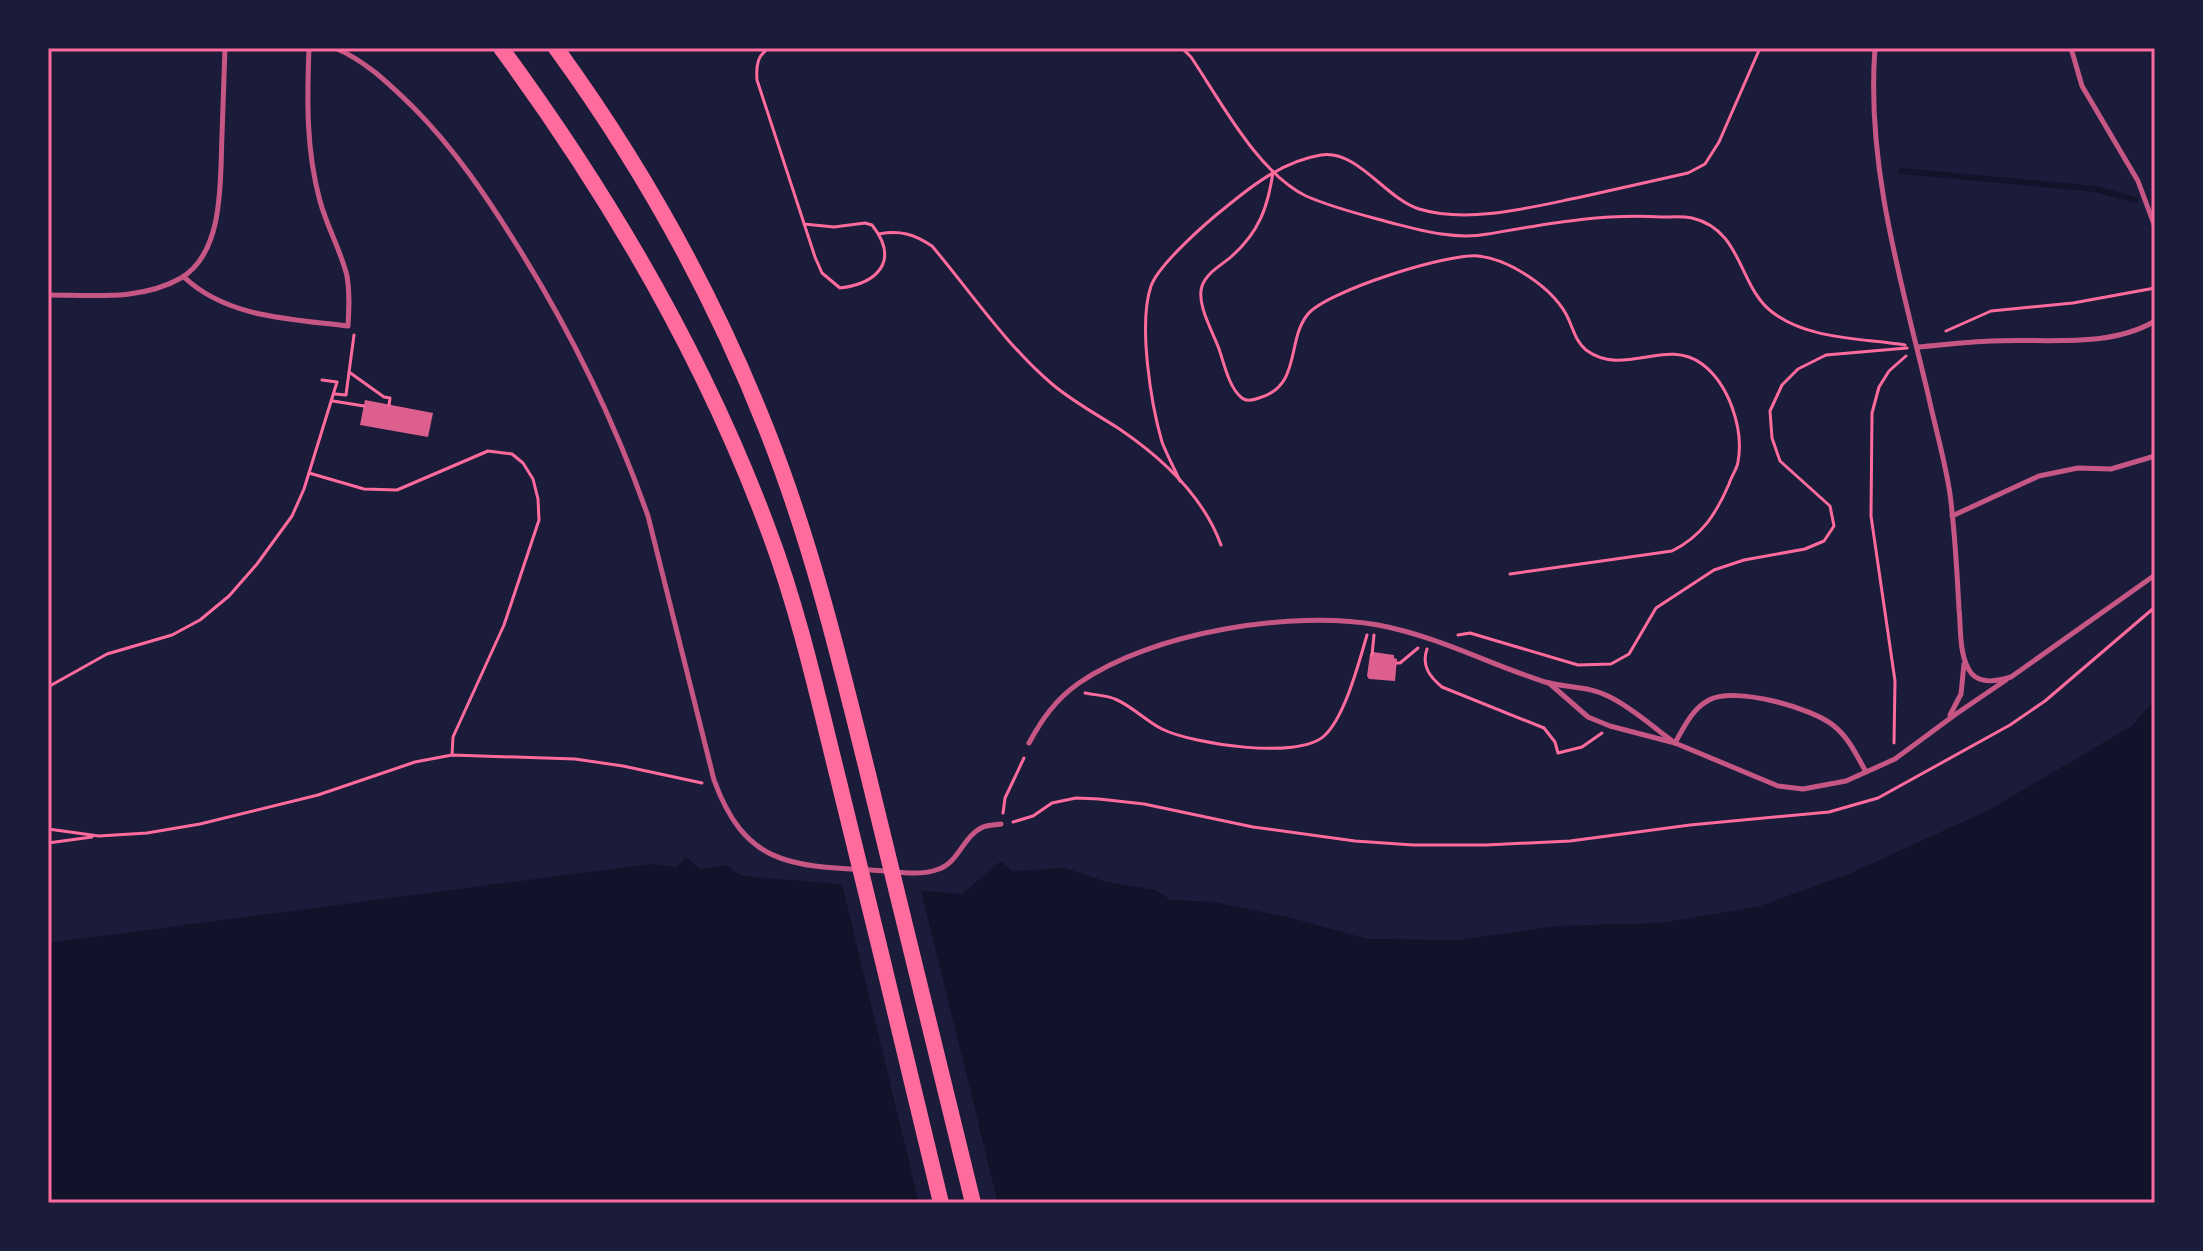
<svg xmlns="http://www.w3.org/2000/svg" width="2203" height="1251" viewBox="0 0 2203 1251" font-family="Literata,serif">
	<rect width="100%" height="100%" fill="#1b1b3a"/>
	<!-- water -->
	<path fill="#12122b" d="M2155 699V1203H48V943L650 864 677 867 686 857 701 870 726 865 741 876 962 894 1001 861 1012 871 1065 868 1107 882 1155 890 1171 900 1214 902 1291 918 1368 939 1458 940 1557 926 1661 923 1757 907 1851 873 1991 809 2133 725Z"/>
	<!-- pier -->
	<path fill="#1b1b3a" d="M841 880 920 887 998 1203H919Z"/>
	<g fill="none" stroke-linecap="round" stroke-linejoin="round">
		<!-- stream -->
		<path stroke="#12122b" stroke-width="6" d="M1901 171 2096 189 2135 200"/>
	</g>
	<!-- building -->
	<g fill="#dd5f8e">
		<path d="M365 400 433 413 428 437 360 425Z"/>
		<path d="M1373 652 1394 655V658L1397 659 1395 681 1369 679 1367 676 1370 654Z"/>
	</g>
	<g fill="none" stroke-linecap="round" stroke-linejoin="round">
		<!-- path -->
		<g stroke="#ff6b9d" stroke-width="3">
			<path d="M770 48C757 54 756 67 757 80L815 257 822 273 840 288C880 283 899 259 872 225L865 223 834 227 804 224"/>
			<path d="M1182 48 1191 57C1220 100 1258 173 1306 196 1333 208 1363 215 1392 223 1423 231 1455 240 1488 234 1546 224 1602 213 1662 217 1671 217 1683 216 1692 218 1743 230 1738 286 1772 312 1809 340 1861 338 1905 345"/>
			<path d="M1273 172C1268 207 1259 232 1232 256 1222 265 1207 272 1202 286 1196 304 1213 332 1219 349 1224 363 1229 388 1242 398 1247 402 1254 400 1259 398 1302 386 1286 340 1308 314 1327 291 1448 253 1478 256 1509 259 1551 287 1566 314 1573 327 1575 341 1586 350 1624 378 1665 337 1702 364 1729 384 1744 429 1738 462 1737 469 1731 477 1729 484 1716 514 1702 536 1672 551L1510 574"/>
			<path d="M879 234C900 230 914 234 932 246 970 291 1006 345 1052 384 1072 401 1096 414 1118 428 1161 457 1203 495 1221 545"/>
			<path d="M1946 331 1991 311 2073 303 2155 288"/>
			<path d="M349 372 384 397 390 398 389 405"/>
			<path d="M335 394 346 395 354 335"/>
			<path d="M333 401 364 406"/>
			<path d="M309 473 364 489 397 490 488 451 512 454 523 463 533 479 538 499 539 520 504 625 453 737 452 755"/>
			<path d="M1180 481C1174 468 1167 455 1162 442 1151 404 1138 324 1151 286 1159 264 1207 222 1226 207 1254 184 1284 161 1321 155 1357 149 1386 199 1419 209 1469 224 1532 207 1581 197 1617 189 1653 181 1688 173L1705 164 1719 142 1760 48"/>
			<path d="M1458 635 1470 633 1578 665 1611 664 1629 654 1656 608 1714 570 1744 560 1805 549 1824 541 1834 526 1830 506 1780 461 1772 438 1770 411 1782 385 1798 369 1826 355 1907 348"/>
			<path d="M1427 649C1421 666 1430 677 1442 687L1544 728 1555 742 1558 753 1582 747 1602 733"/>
			<path d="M1372 655 1374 635"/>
			<path d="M1397 663H1400L1418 648"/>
			<path d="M48 687 107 654 172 635 200 620 229 596 257 564 292 516 304 489 337 382 322 380"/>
			<path d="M1085 693C1094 695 1106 695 1115 699 1132 706 1146 721 1162 729 1192 744 1298 760 1324 736 1345 717 1359 662 1367 635"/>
			<path d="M1894 743 1895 681 1871 516 1872 413 1879 387 1889 371 1906 356"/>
			<path d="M1003 813 1005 798 1024 758"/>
			<path d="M1013 822 1033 816 1052 803 1076 798 1099 799 1144 804 1253 827 1355 841 1413 845H1486L1570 841 1690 825 1829 812 1878 798 2010 725 2045 701 2155 607"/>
			<path d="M48 829 99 836 147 833 200 824 318 795 415 762 452 755 575 759 623 766 702 783"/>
			<path d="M48 843 92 837"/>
		</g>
		<!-- service -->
		<g stroke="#c65784" stroke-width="5">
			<path d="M335 48C366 61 388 83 412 106 454 148 487 197 518 247 571 332 615 422 648 516L714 780C745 865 790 866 871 870 891 871 919 877 939 869 959 862 963 836 983 827 988 825 996 825 1001 824"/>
			<path d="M1875 48C1866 166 1901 280 1928 394 1935 427 1945 460 1950 494 1955 532 1957 571 1959 609 1961 627 1959 651 1968 668 1976 685 1995 682 2011 677L2155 575"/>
			<path d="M2071 48 2082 86 2138 181 2155 227"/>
			<path d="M184 277C227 318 292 319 348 326 349 309 350 293 347 276 341 251 327 227 320 201 306 150 307 100 309 48"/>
			<path d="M48 295C92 295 141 301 181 278 225 252 220 178 222 135 223 106 224 77 225 48"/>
			<path d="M1917 347C1942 345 1966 342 1991 341 2043 338 2108 349 2155 321"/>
			<path d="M1952 516 2039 476 2078 468 2111 469 2155 456"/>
			<path d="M1549 683 1588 717 1610 726 1675 743 1778 786 1803 789 1846 781 1895 759 1956 714 2006 680"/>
			<path d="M1950 715 1961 694 1964 664"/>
			<path d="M1029 743C1042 719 1056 699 1079 683 1152 632 1292 610 1378 625 1437 636 1489 664 1545 682 1567 688 1590 686 1610 697 1634 709 1654 728 1675 743"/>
			<path d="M1675 743C1684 727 1692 709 1709 700 1735 686 1813 708 1834 726 1849 738 1857 756 1866 772"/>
		</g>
		<!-- motorway -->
		<g stroke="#ff6b9d" stroke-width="16">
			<path d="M501 48C609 195 704 357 768 529 799 611 818 698 839 782 874 922 907 1063 941 1203"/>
			<path d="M556 48C641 165 713 294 766 428 811 541 839 657 868 774 904 917 939 1060 973 1203"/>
		</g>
	</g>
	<!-- border -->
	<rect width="2203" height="1251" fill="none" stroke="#1b1b3a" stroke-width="100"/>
	<rect x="50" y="50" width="2103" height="1151" fill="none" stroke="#ff6b9d" stroke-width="3"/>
</svg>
